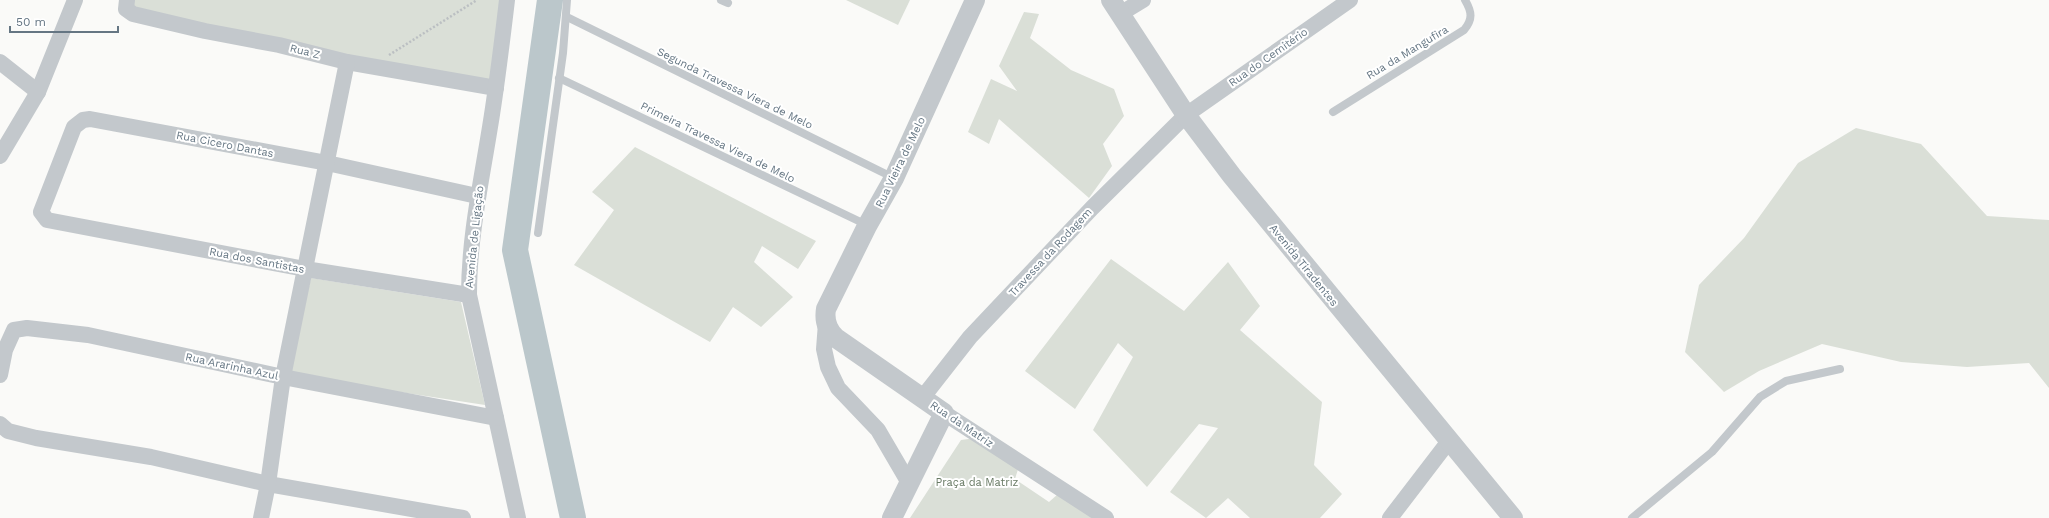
<svg xmlns="http://www.w3.org/2000/svg" width="2049" height="518" viewBox="0 0 2049 518" font-family="'Work Sans',sans-serif">
	<rect width="100%" height="100%" fill="#fafaf8"/>
	<!-- green -->
	<g fill="#dadfd7">
		<path d="M132 0H508L497 87 128 10Z"/>
		<path d="M846 0H910L898 25Z"/>
		<path d="M1024 12 1039 14 1030 38 1071 70 1114 89 1124 116 1103 144 1112 166 1089 198 999 119 989 144 968 132 991 79 1017 91 999 66Z"/>
		<path d="M1856 128 1921 144 1987 216 2049 220V388L2029 363 1967 367 1901 362 1822 344 1759 371 1724 392 1685 352 1699 285 1744 238 1798 163Z"/>
		<path d="M635 147 816 241 798 269 762 246 754 262 793 297 761 327 733 307 710 342 574 265 614 210 592 192Z"/>
		<path d="M1111 259 1184 311 1228 262 1260 306 1240 330 1322 402 1314 465 1342 494 1320 518H1250L1228 498 1206 518 1170 492 1218 428 1199 424 1147 487 1093 430 1133 357 1118 343 1075 409 1025 371Z"/>
		<path d="M311 278 461 302 485 405 288 375Z"/>
		<path d="M976 438 1019 466 1015 479 1049 502 1058 494 1093 518H910L961 440Z"/>
	</g>
	<g fill="none" stroke-linecap="round" stroke-linejoin="round">
		<!-- river -->
		<path stroke="#bbc7cb" stroke-width="26" d="M550 0 515 250 573 518"/>
		<!-- path -->
		<path stroke="#bbbfc2" stroke-width="2.5" stroke-dasharray="2 2" stroke-linecap="butt" d="M389 55 477 0"/>
		<!-- service -->
		<g stroke="#c3c8cc" stroke-width="8">
			<path d="M721 0 728 3"/>
			<path d="M567 17 894 178"/>
			<path d="M559 78 867 225"/>
			<path d="M1333 112 1464 30C1473 19 1472 12 1465 0"/>
			<path d="M538 233 563 53 567 0"/>
			<path d="M1632 518 1712 452 1760 397 1786 381 1840 369"/>
		</g>
		<!-- minor -->
		<g stroke="#c3c8cc" stroke-width="16">
			<path d="M127 0 126 9 133 14 205 31 279 45 347 62 496 88"/>
			<path d="M507 0C502 42 497 85 490 127 481 183 469 238 469 295L518 518"/>
			<path d="M1120 14 1143 0"/>
			<path d="M0 62 38 92"/>
			<path d="M0 156 38 92 75 0"/>
			<path d="M469 295 305 269 47 220 41 212 74 127 83 120 90 119 327 163 477 196"/>
			<path d="M826 323 824 349 828 367 838 388 878 430 909 483"/>
			<path d="M0 375 5 350 14 330 27 328 88 335 283 377 496 418"/>
			<path d="M923 397 970 337 1092 208 1186 115 1350 0"/>
			<path d="M944 413 1106 518"/>
			<path d="M0 424 8 431 36 438 151 457 268 484 463 518"/>
			<path d="M261 518 268 484 283 377 347 62"/>
			<path d="M1390 518 1449 441"/>
		</g>
		<!-- tertiary -->
		<g stroke="#c3c8cc" stroke-width="20">
			<path d="M1111 0 1186 115 1232 176 1513 518"/>
			<path d="M892 518 944 413 836 338C827 330 824 321 826 309L867 226 894 178 975 0"/>
		</g>
	</g>
	<g text-anchor="middle" stroke-width="4" stroke-linejoin="round" paint-order="stroke">
		<!-- street labels -->
		<g font-size="11" fill="#657683" stroke="#fff">
			<text transform="translate(305 51) rotate(14)" y="4">Rua Z</text>
			<text transform="translate(1407 52) rotate(-31)" y="4">Rua da Mangufira</text>
			<text transform="translate(1268 57) rotate(-35)" y="4">Rua do Cemitério</text>
			<text transform="translate(735 88) rotate(26)" y="4">Segunda Travessa Viera de Melo</text>
			<text transform="translate(718 142) rotate(26)" y="4">Primeira Travessa Viera de Melo</text>
			<text transform="translate(225 144) rotate(11)" y="4">Rua Cicero Dantas</text>
			<text transform="translate(900 162) rotate(-64)" y="4">Rua Vieira de Melo</text>
			<text transform="translate(474 237) rotate(-84)" y="4">Avenida de Ligação</text>
			<text transform="translate(1050 252) rotate(-47)" y="4">Travessa da Rodagem</text>
			<text transform="translate(257 260) rotate(11)" y="4">Rua dos Santistas</text>
			<text transform="translate(1304 265) rotate(51)" y="4">Avenida Tiradentes</text>
			<text transform="translate(232 366) rotate(12)" y="4">Rua Ararinha Azul</text>
			<text transform="translate(962 424) rotate(34)" y="4">Rua da Matriz</text>
		</g>
		<!-- park labels -->
		<g font-size="11" fill="#687a64" stroke="#fff">
			<text x="977" y="486">Praça da Matriz</text>
		</g>
	</g>
	<!-- scale -->
	<path d="M10 26v6h108v-6" fill="none" stroke="#657683" stroke-width="2"/>
	<text x="16" y="26" font-size="12" fill="#657683" stroke="#ffffff" stroke-width="3" paint-order="stroke">50 m</text>
</svg>
